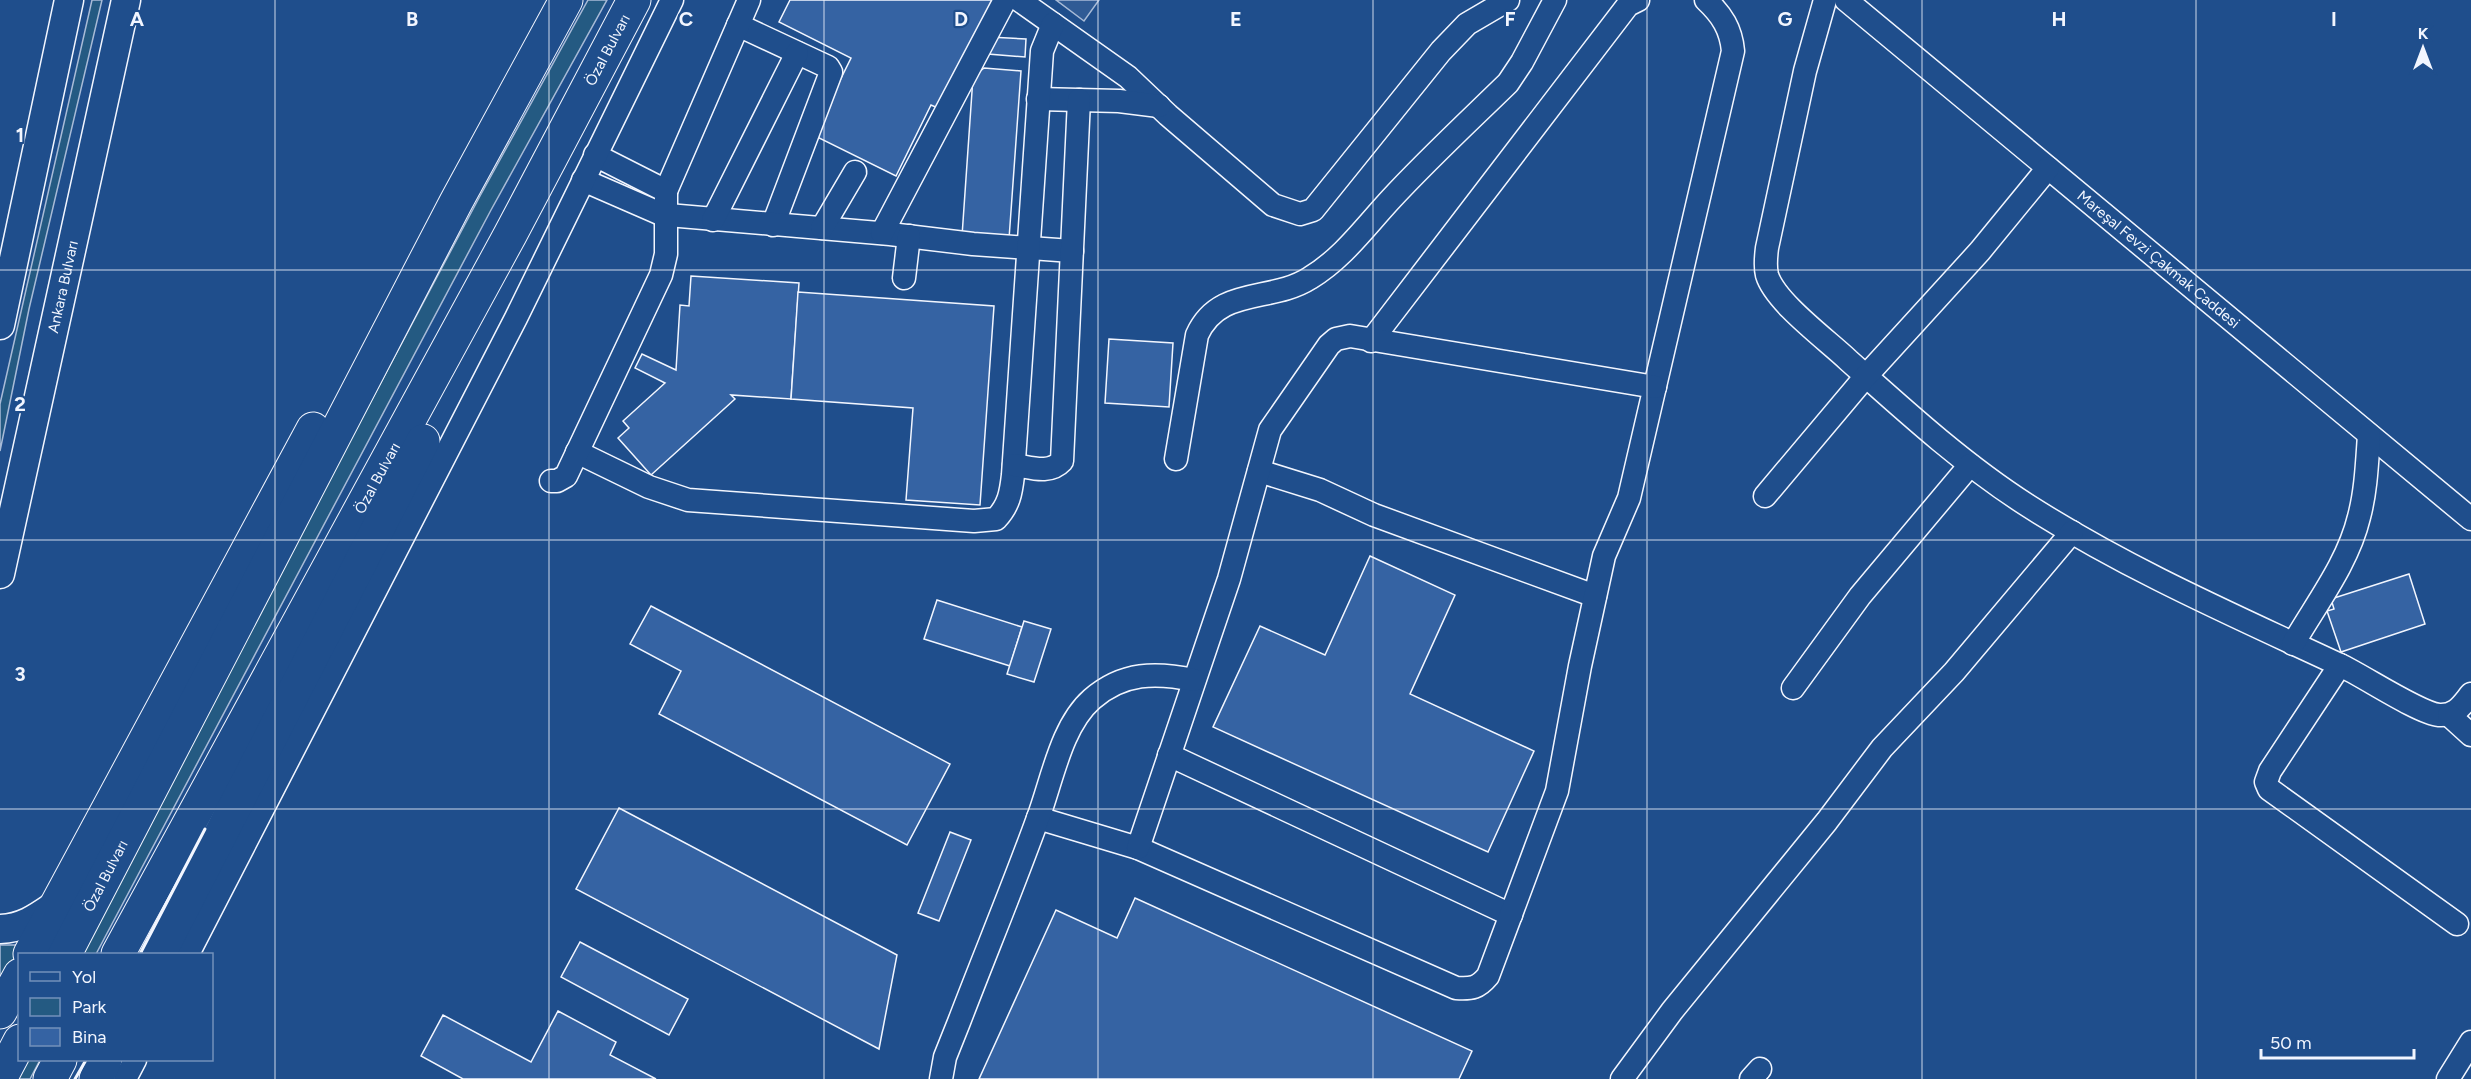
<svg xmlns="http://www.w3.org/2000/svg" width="2471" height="1079" viewBox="0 0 2471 1079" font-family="Figtree,sans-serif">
	<rect width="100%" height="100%" fill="#1f4e8c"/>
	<!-- green -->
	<g fill="#245a82" stroke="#a8bbd7" stroke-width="1.5">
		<path d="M92 0H102L29 309 0 451V404Z"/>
		<path d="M588 0H607L491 210 96 954H77L480 196Z"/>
		<path d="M0 945H22L0 988Z"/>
		<path d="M21 1060H40L30 1079H11Z"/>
	</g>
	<!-- parking -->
	<path fill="#305b95" stroke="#a8bbd7" stroke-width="1.5" d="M1056 0H1099L1084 21Z"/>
	<!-- building -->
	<g fill="#3563a3" stroke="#f2f6ff" stroke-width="1.5">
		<path d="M790 0H994L940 109 931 105 896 176 813 135 851 58 779 22Z"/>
		<path d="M989 37 1026 39 1025 57 988 54Z"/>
		<path d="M984 68 1021 71 1009 239 962 236 973 77Z"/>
		<path d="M691 276 799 283 791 399 731 395 735 399 651 475 618 438 629 428 623 421 665 383 635 368 642 354 676 370 680 305 689 306Z"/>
		<path d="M798 292 994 306 980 505 906 500 913 408 791 399Z"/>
		<path d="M1109 339 1173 343 1169 407 1105 403Z"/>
		<path d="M1370 556 1455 595 1410 694 1534 751 1488 852 1213 727 1260 626 1325 655Z"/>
		<path d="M2409 574 2425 624 2341 652 2327 611 2334 609 2331 599Z"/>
		<path d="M937 600 1022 627 1010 666 924 639Z"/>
		<path d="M651 606 950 764 907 845 659 714 681 671 630 644Z"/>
		<path d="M1024 621 1051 629 1034 682 1007 674Z"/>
		<path d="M619 808 897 955 879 1049 576 889Z"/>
		<path d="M950 832 971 840 939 921 918 913Z"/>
		<path d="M1135 898 1472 1051 1459 1079H979L1056 910 1117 938Z"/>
		<path d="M580 942 688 999 669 1035 561 977Z"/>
		<path d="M558 1011 616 1042 610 1055 656 1079H463L421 1056 443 1015 531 1062Z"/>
	</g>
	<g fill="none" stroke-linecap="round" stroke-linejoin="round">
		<!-- minor casing -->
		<g stroke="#f2f6ff" stroke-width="25">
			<g id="minor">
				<path d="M1019 0 1128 77 1168 115 1273 205 1300 214 1313 210 1441 51 1467 24 1508 0"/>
				<path d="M1825 0 1805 71 1767 248C1766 256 1765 267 1767 275 1775 302 1827 340 1848 360 1905 411 1963 464 2027 505 2127 569 2235 616 2342 666 2365 677 2419 713 2439 715 2456 716 2462 705 2471 694"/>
				<path id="s1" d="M1846 0 2471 519"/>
				<path d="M738 25 828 67 831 72 773 225"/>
				<path d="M1038 99 1119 101 1159 106"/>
				<path d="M583 180 668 217"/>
				<path d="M666 191 749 0"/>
				<path d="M668 215 890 234 973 244 1072 251"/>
				<path d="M713 220 797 53"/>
				<path d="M822 228 855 172"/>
				<path d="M882 233 1005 0"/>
				<path d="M904 278 909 236"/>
				<path d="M1371 341 1628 5 1638 0"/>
				<path d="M577 452 649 487 688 500 974 521 996 519C1009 505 1011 493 1013 475L1042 51 1053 24"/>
				<path d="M1176 459 1197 335C1219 286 1271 303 1310 278 1343 258 1365 227 1391 199 1428 159 1469 121 1508 83L1522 62 1555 0"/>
				<path d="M1014 465C1030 467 1049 475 1062 461L1079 100"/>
				<path d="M1259 471 1320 490 1374 515 1595 596"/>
				<path d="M551 481H557L566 476 661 275 666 254V191L595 155"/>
				<path d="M1765 496 1866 376 1980 251 2048 168"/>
				<path d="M2293 644C2316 604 2348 563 2359 517 2366 491 2367 463 2369 435"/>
				<path d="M2340 665 2270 771 2266 782 2269 789 2457 924"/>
				<path d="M1793 688 1860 596 1970 465"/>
				<path d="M2449 715 2471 735"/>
				<path d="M1169 755 1511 915"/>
				<path d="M1038 818 1138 848 1456 988C1472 989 1478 988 1488 976L1557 791 1580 666 1604 556 1629 498 1733 51C1731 29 1722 15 1706 0"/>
				<path d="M1138 848 1229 579 1270 430 1329 345 1336 339 1350 336 1655 387"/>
				<path d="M188 954 516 318 672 0"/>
				<path d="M125 1079 135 1060"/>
				<path d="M941 1079 945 1057 959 1022C985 954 1013 887 1038 818 1052 781 1061 726 1092 699 1123 672 1156 672 1194 680"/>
				<path d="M1622 1079 1672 1011 1827 821 1882 748 1954 672 2072 532"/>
				<path d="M1751 1079 1760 1069"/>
				<path d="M2448 1079 2471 1042"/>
			</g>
		</g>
		<!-- major casing -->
		<g stroke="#f2f6ff" stroke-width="31">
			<g id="major">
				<path d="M0 325 69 0"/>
				<path id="s2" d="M0 574 126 0"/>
				<path d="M0 929C24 928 38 917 57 904"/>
			</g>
		</g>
		<!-- highway casing -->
		<g stroke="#f2f6ff" stroke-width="35">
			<g id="highway">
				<path d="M30 954 313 429"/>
				<path id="s3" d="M65 954 456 202 566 0"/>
				<path id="s4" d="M118 954 510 235 634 0"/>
				<path d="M159 954 423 441"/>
				<path d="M0 1012 20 975"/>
				<path d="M0 1079 20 1041"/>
				<path d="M50 1079 60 1060"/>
				<path d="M96 1079 105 1060"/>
			</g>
		</g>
		<!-- minor -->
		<use href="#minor" stroke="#1f4e8c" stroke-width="22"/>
		<!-- major -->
		<use href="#major" stroke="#1f4e8c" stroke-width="28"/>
		<!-- highway -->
		<use href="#highway" stroke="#1f4e8c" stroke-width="33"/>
		<!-- wall -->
		<g stroke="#f2f6ff" stroke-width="3">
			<path d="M140 954 205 829"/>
			<path d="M75 1079 86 1060"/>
		</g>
	</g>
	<!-- grid -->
	<path fill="none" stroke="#f2f6ff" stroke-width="1.5" stroke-opacity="0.55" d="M275 0V1079M549 0V1079M824 0V1079M1098 0V1079M1373 0V1079M1647 0V1079M1922 0V1079M2196 0V1079M0 270H2471M0 540H2471M0 809H2471"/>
	<g text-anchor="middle" stroke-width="4.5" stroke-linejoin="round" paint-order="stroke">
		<!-- street labels -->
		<g font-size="15" fill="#f2f6ff" stroke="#1f4e8c">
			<text dy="5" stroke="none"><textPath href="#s4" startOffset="1028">Özal Bulvarı</textPath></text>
			<text dy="5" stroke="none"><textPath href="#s1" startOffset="406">Mareşal Fevzi Çakmak Caddesi</textPath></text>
			<text dy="5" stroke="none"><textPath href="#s2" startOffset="294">Ankara Bulvarı</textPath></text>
			<text dy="5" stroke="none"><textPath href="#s4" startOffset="542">Özal Bulvarı</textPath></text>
			<text dy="5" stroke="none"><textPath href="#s3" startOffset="88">Özal Bulvarı</textPath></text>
		</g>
	</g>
	<g font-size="20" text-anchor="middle" font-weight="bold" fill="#f2f6ff" stroke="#1f4e8c" stroke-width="4.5" stroke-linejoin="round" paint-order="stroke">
		<text x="137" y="26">A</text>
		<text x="412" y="26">B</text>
		<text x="686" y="26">C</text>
		<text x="961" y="26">D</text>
		<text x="1236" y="26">E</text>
		<text x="1510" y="26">F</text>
		<text x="1785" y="26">G</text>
		<text x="2059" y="26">H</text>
		<text x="2334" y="26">I</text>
		<text x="20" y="142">1</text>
		<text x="20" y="411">2</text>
		<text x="20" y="681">3</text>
	</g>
	<!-- legend -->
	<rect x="18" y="953" width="195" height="108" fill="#1f4e8c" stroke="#7391ba" stroke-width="1.5"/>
	<rect x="30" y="972" width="30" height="9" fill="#1f4e8c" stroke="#7391ba" stroke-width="1.5"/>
	<text x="72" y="983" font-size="18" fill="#f2f6ff">Yol</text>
	<rect x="30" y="998" width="30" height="18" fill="#245a82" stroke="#7391ba" stroke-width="1.5"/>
	<text x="72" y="1013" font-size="18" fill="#f2f6ff">Park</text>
	<rect x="30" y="1028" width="30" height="18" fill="#3563a3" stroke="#7391ba" stroke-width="1.5"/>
	<text x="72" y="1043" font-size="18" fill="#f2f6ff">Bina</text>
	<!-- north arrow -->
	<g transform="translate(2423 48)" stroke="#1f4e8c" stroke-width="4.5" paint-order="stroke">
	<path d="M0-4.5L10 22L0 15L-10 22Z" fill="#f2f6ff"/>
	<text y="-9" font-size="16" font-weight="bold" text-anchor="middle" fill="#f2f6ff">K</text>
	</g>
	<!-- scale -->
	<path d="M2261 1049v9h153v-9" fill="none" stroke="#f2f6ff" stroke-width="3"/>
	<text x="2270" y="1049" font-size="18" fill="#f2f6ff" stroke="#1f4e8c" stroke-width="4.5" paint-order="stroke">50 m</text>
</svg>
